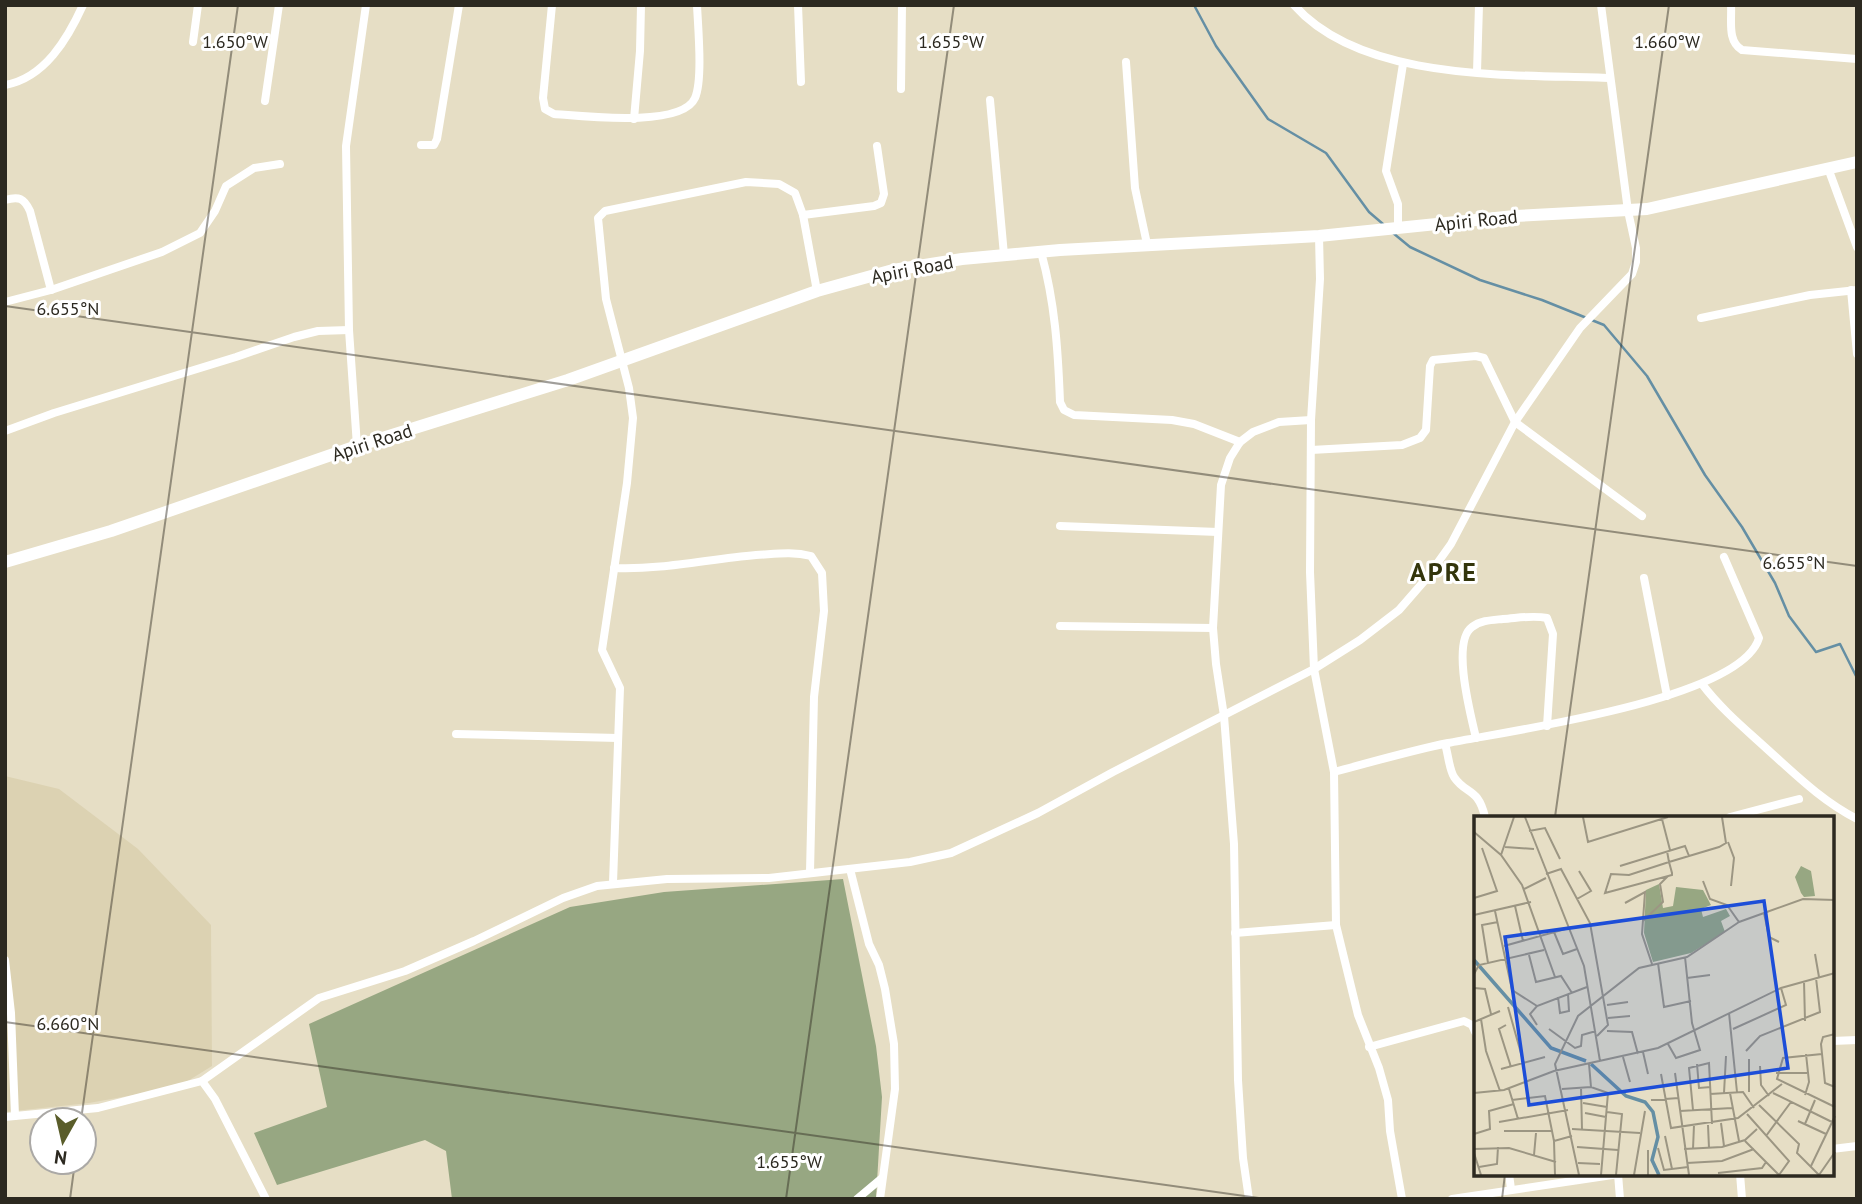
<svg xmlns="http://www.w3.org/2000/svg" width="1862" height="1204" viewBox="0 0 1862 1204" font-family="'PT Sans',sans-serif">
	<rect width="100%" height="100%" fill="#e6dec5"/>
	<!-- built -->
	<path fill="#dcd2b2" d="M5 776 59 789 138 849 211 925 212 1066 178 1087 89 1103 5 1112Z"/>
	<!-- forest -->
	<path fill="#97a782" d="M843 879 876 1046 882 1097 876 1199H452L446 1151 425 1140 277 1185 254 1133 327 1107 309 1024 570 907 664 892Z"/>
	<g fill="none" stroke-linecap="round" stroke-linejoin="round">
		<!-- stream -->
		<g stroke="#658fa4" stroke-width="2.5">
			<path d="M1194 5 1216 46 1268 119 1326 153 1369 212 1383 224"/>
			<path d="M1393 233 1410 247 1480 280 1542 300 1604 325 1647 376 1705 475 1742 527 1775 583 1789 616 1816 652 1840 644 1857 678"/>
		</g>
		<!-- street -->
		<g stroke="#fff" stroke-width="8">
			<path d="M552 5 543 98 545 109 554 114C582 116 682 128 695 98 703 80 698 27 697 5"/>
			<path d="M798 5 801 82"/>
			<path d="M1294 5C1363 83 1514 74 1610 78"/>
			<path d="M1731 5C1732 21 1727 41 1742 50L1857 59"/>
			<path d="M193 42 198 5"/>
			<path d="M1126 62 1135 188 1147 244"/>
			<path d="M1477 72 1479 5"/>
			<path d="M5 85C45 78 68 38 83 5"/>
			<path d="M901 89 902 5"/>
			<path d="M990 100 1004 255"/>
			<path d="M265 101 279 5"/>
			<path d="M634 119 640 51 641 5"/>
			<path d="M421 145H434L437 139 459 5"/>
			<path d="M1828 168 1857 247"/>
			<path d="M5 200C19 196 24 198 30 211L51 290"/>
			<path d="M803 215 874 206 881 203 884 194 877 146"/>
			<path d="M1398 228V204L1386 171 1403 64"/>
			<path d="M1319 236 1320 279 1311 420 1310 572 1314 669 1334 772 1336 925 1358 1015 1379 1068 1388 1100 1390 1131 1402 1199"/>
			<path d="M1041 252C1055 302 1058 350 1060 402L1064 410 1074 415 1172 420 1194 424 1240 442"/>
			<path d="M1851 290 1857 354"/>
			<path d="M5 302 51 290 162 252 200 233 215 211 226 186 254 168 280 164"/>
			<path d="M1701 318 1810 295 1857 290"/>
			<path d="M5 431 54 413 236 357 294 337 318 331 349 330"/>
			<path d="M357 446 349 330 346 146 366 5"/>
			<path d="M1311 450 1402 445 1420 438 1426 430 1430 366 1433 360 1476 356 1484 358 1515 422 1642 516"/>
			<path d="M1060 526 1218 532"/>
			<path d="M614 568C662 570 708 559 756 555 775 554 792 551 811 556L822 573 824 611 814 697 810 872"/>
			<path d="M1644 578 1667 696"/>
			<path d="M1060 626 1213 628"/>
			<path d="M1702 684C1721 709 1744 728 1767 749 1796 775 1822 801 1857 819"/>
			<path d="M456 734 618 738"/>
			<path d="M1476 738C1471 716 1451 642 1472 627 1481 620 1493 620 1503 619 1518 618 1533 615 1547 618L1553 634 1547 726"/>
			<path d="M1445 744C1448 753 1449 769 1454 777 1466 795 1478 787 1485 817"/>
			<path d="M1334 772C1372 762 1409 751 1448 743 1507 731 1741 700 1759 638L1724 557"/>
			<path d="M1730 817 1799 799"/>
			<path d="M850 869 869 944 879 965 885 989 894 1044 895 1089 880 1199"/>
			<path d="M613 883 620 688 602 650 627 483 633 418 629 388 606 299 598 218 605 211 746 182 779 184 795 193 803 215 817 291"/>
			<path d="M1235 933 1336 925"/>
			<path d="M5 960 11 1013 15 1116 5 1117"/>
			<path d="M1832 1041 1857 1040"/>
			<path d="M1369 1047 1464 1021 1472 1025 1475 1032"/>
			<path d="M202 1081 319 998 405 971 474 941 563 898 597 886 667 879 769 878 910 862 951 853 1038 813 1113 772 1314 669 1360 640 1399 610 1426 579 1451 544 1515 422 1580 328 1632 274 1636 262V248L1628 211 1601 5"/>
			<path d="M15 1116 98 1108 202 1081 215 1099 266 1199"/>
			<path d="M1832 1149 1857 1146"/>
			<path d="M1509 1174 1511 1189"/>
			<path d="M1618 1174 1620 1199"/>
			<path d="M1740 1174 1742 1199"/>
			<path d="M857 1199 882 1178"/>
			<path d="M1249 1199 1243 1158 1238 1080 1234 844 1224 716 1216 664 1213 628 1221 485 1230 458 1240 442 1253 432 1279 422 1311 420"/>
			<path d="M1452 1199 1619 1174"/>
		</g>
		<!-- secondary -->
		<path stroke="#fff" stroke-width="12" d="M5 562 111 531 357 446 568 380 817 291 893 270 962 259 1060 250 1319 236 1515 216 1647 209 1857 162"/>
	</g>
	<!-- ticks -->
	<path fill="none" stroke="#2c2920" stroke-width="2" stroke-opacity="0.45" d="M5 306 1857 566M1555 817 1669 5M5 1022 1266 1199M81 1120 238 5M70 1199 75 1162M786 1199 954 5M1502 1199 1505 1174"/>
	<g text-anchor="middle" stroke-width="6" stroke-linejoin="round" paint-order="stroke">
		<!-- street labels -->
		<g font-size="19" fill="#2c2920" stroke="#fff">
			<text transform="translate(1476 220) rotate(-6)" y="7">Apiri Road</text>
			<text transform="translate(912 269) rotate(-11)" y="7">Apiri Road</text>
			<text transform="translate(372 442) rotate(-18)" y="7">Apiri Road</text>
		</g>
		<!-- district labels -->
		<g font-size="26" font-weight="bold" letter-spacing="2" fill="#33350c" stroke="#fff">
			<text x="1444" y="581">APRE</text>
		</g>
	</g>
	<!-- overview -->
	<g transform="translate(1474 816)">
		<rect width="360" height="360" fill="#e6dec5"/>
		<path d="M327 50 337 55 341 80 330 81 327 77 321 61ZM185 68 189 92 199 90 202 71 229 74 237 89 227 93 229 101 252 93 256 100 247 105 251 116 217 137 179 146 170 117 172 74Z" fill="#97a782"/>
		<path fill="none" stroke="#658fa4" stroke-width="3.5" d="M0 144 77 232 112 245M117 248 152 280 171 286 179 296 184 321 178 344 185 359"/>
		<path fill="none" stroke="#9c9683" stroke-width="2" d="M51 1 110 150 126 245M109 1 114 26 194 1M188 3 196 34M55 15 71 12 86 43M0 16 27 39 48 69 81 161M254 26 260 42 257 70M31 31 60 33M193 35 195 46 198 57V59L131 77 137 58 155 59 195 46 245 31 252 27 248 1M27 39 40 1M146 50 211 30 215 40M72 58 87 53 116 107 134 209 123 220M229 65 236 83 253 89 265 106 290 97M50 73 72 62M0 82 23 75 8 32M103 83 117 75 105 55M151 87 171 76 168 118 178 148M41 90 49 125M21 95 38 174 63 190M0 99 57 86M169 105 189 86 186 68 194 60M80 116 89 138 103 133M305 126 295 121 290 97 329 83 361 84M30 130 95 112M341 138 345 161M55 139 62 166 87 160 98 177M14 147 8 109 24 106M184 147 190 191 217 185M0 158 5 149 70 134M213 162 236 159M330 165 331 205M0 172 11 173 17 198M84 181 86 197 95 195 94 178M133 189 154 186M34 191 50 248M255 197 263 276M134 202 156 200M7 203 12 235 26 275M0 206 26 195M32 209 25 213 37 251M63 209 56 198 63 190 113 171M75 213 101 232 107 230 108 219 122 215M259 213 312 189 307 172M133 215 158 216 164 238M361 218 349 221 347 228 351 267 361 271M194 228 202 242 226 234 218 207 211 141M272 235 286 220 346 196 342 162M169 236 174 258M348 238 309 242 303 263 361 291M149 241 156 266M115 248 117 271M223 248 225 272 237 271M286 250 287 269 295 280M27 253 71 241M201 257 215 359M302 257H333M187 258 197 312 264 302 308 268M107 271 108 314M35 273 44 303M88 273 117 271 134 277 127 359M275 276V243M0 277 30 274 80 255 184 232 307 172 361 157M250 277 252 240M256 277 265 325M299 277 358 306M236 278 269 276 280 292M331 279 335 266 332 238M38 284 71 280 80 325M177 284 205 282M109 287 133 291M285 289 325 328 323 337 345 359M219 294 215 252 235 247 238 308M206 295 258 292M133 296 148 298 142 359M111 297 132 301M273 298 315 345 305 359M324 305 352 318M25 306 94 294M247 307 250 330M331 308 341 284M234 309 235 332M98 313 166 317M30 315H78M0 318 16 313 15 295 40 288M191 320 198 353M292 320 317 286M271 325 305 359M103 331 144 334M184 332 190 354 214 351M0 333 35 332 82 346M210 333 248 331 271 324 283 313M219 333 220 309M0 337 7 359M60 339 62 317M104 347 126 348M213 347 248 345 280 333M337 350 361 300M5 351 23 348 24 331M244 357 288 352 292 346M81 359 80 325 98 320M105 359 81 248 104 200 165 152 213 141 265 106M160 359 171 295M174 359V334M345 359 361 336"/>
		<path fill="#1d4ed8" fill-opacity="0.15" stroke="#1d4ed8" stroke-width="3.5" d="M290 85 314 252 55 289 31 121Z"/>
		<rect width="360" height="360" fill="none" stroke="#2c2920" stroke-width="3.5"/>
	</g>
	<g font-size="18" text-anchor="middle" fill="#2c2920" stroke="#fff" stroke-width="6" stroke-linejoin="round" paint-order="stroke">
		<text x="235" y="48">1.650°W</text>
		<text x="951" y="48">1.655°W</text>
		<text x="1667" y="48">1.660°W</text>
		<text x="68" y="315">6.655°N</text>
		<text x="1794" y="569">6.655°N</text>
		<text x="68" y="1030">6.660°N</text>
		<text x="789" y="1168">1.655°W</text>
	</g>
	<!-- border -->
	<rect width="1862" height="1204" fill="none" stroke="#2c2920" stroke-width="14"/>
	<!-- north arrow -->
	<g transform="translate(63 1141) rotate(188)"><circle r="33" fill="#ffffff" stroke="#aba9a6" stroke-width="2"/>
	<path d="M0-5L12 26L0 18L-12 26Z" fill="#5a5d2a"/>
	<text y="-10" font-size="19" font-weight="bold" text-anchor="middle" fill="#2c2920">N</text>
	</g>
</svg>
